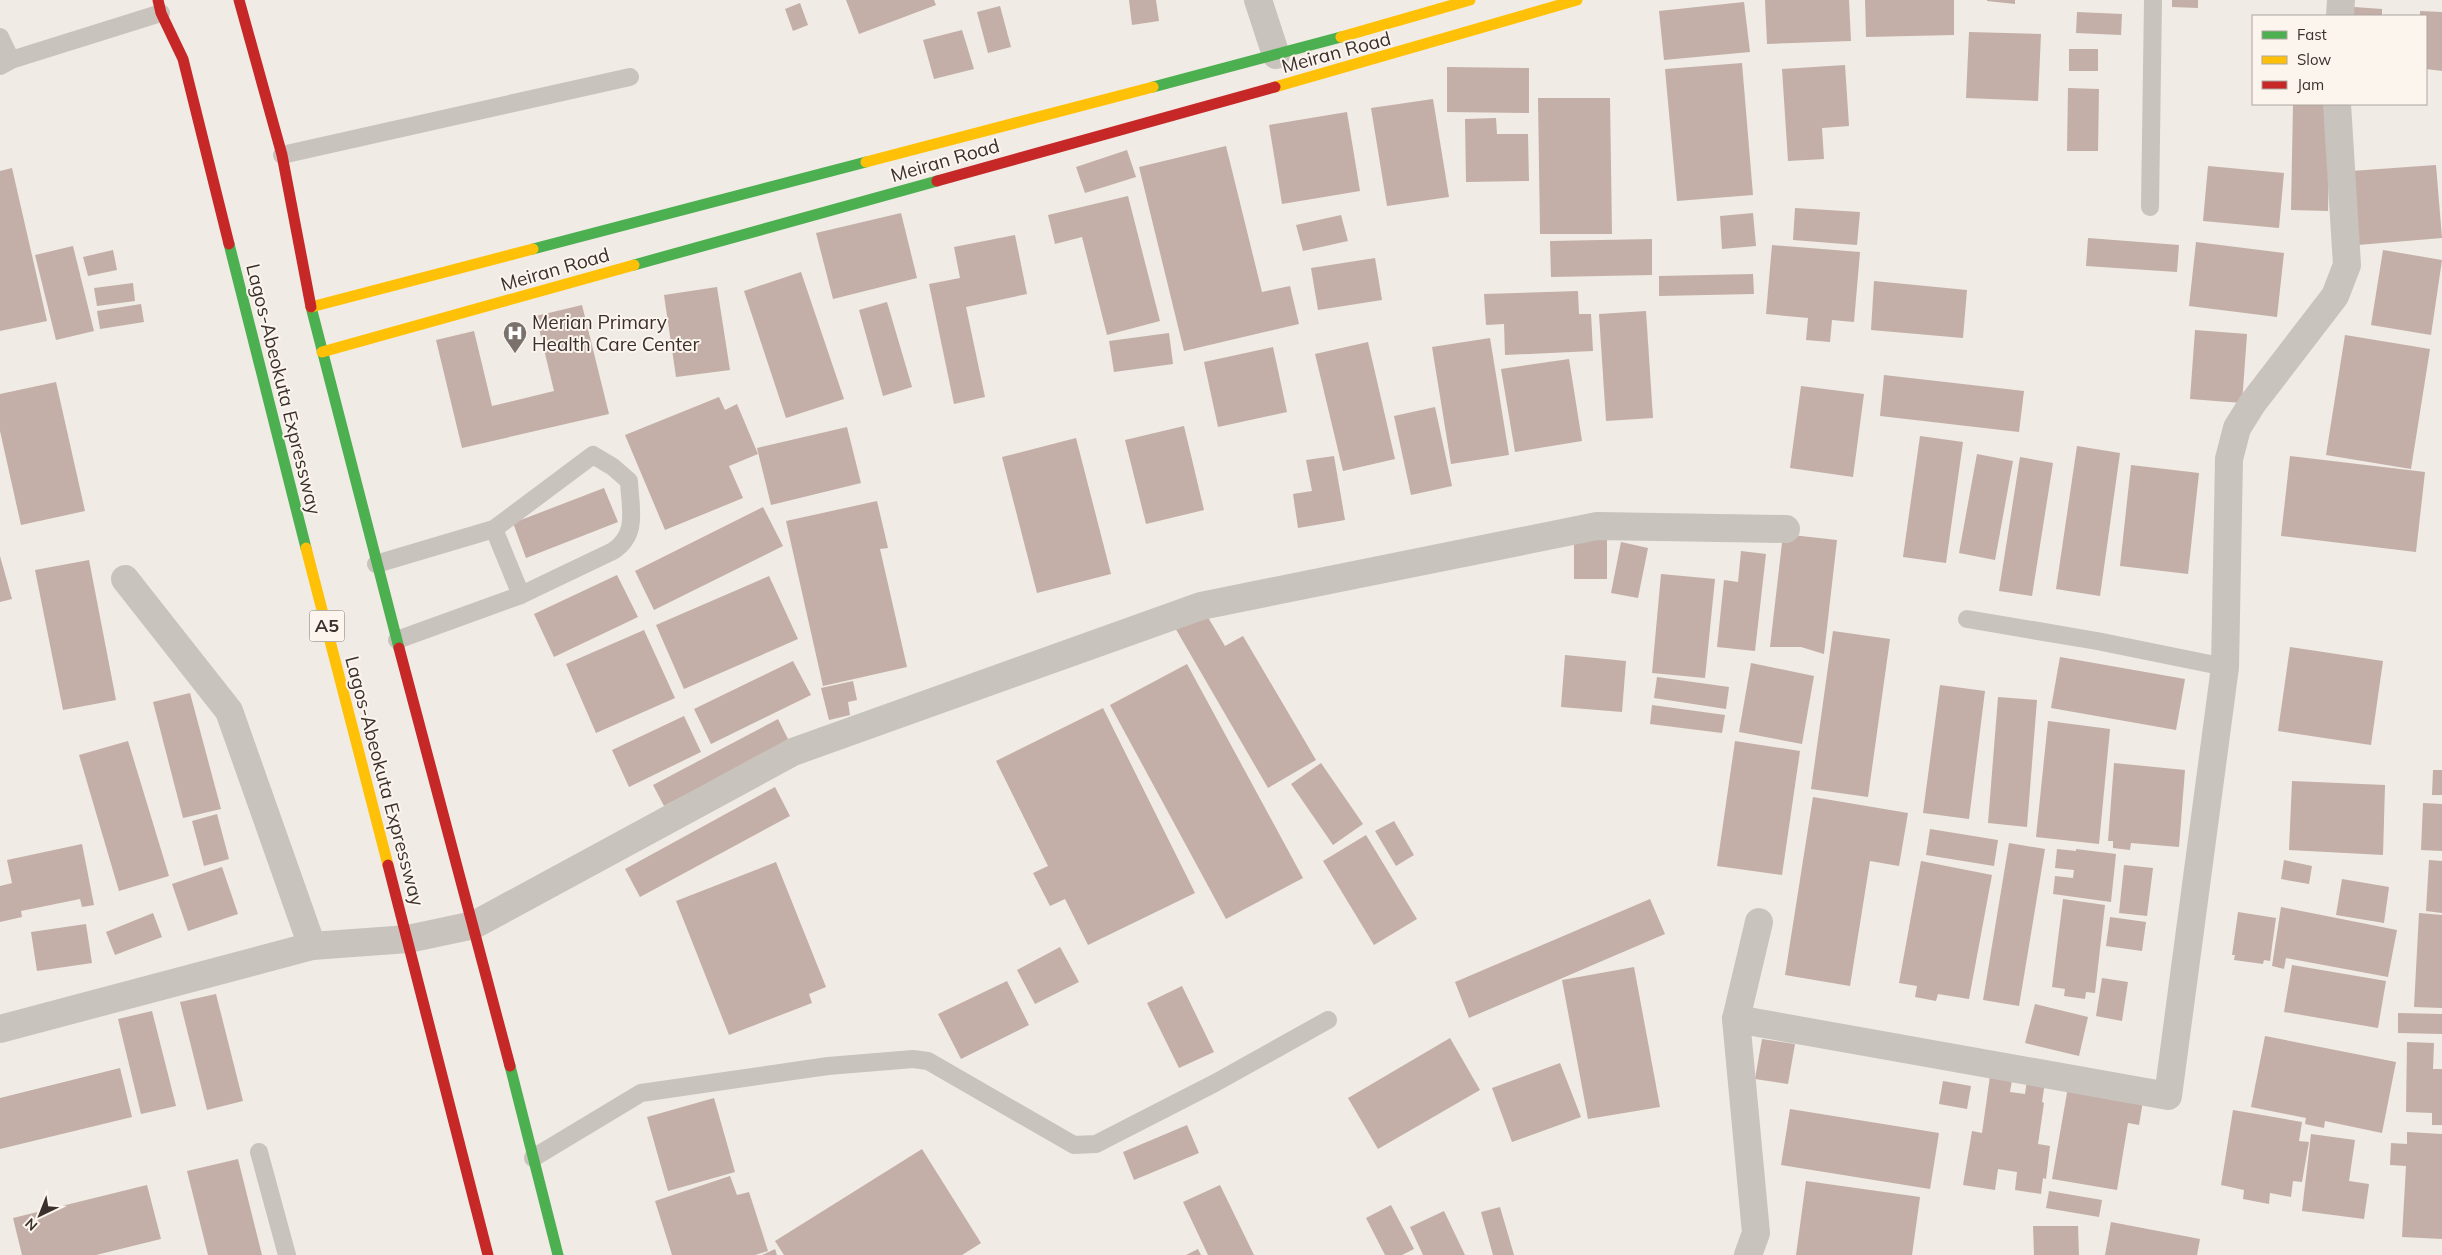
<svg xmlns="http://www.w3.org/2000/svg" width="2442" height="1255" viewBox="0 0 2442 1255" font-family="Mulish,sans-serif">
	<rect width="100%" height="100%" fill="#f0ebe5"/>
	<!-- building -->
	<g fill="#c3afa7">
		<path d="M846 0H934L936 5 859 34Z"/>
		<path d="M1129 0H1156L1159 21 1132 25Z"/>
		<path d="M1765 0H1849L1851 41 1767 44Z"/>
		<path d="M1865 0H1954V35L1866 37Z"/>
		<path d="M1987 0H2015V4L1987 1Z"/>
		<path d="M2172 0H2198V8L2172 7Z"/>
		<path d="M1744 2 1750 52 1664 60 1659 11Z"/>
		<path d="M800 3 808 25 793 31 785 9Z"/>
		<path d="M1000 6 1011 47 988 53 977 12Z"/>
		<path d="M2354 7 2382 9V16H2353Z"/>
		<path d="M2420 11 2442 12V71L2426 69V16H2420Z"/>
		<path d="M2077 12 2122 14 2121 35 2076 33Z"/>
		<path d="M962 30 974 69 934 79 923 40Z"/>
		<path d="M1969 32 2041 34 2038 101 1966 98Z"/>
		<rect x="2069" y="49" width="29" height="22"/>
		<path d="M1742 63 1753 195 1677 201 1665 69Z"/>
		<path d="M1845 65 1849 126 1822 128 1824 159 1788 161 1782 69Z"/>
		<path d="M1447 67 1529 68V113L1447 112Z"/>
		<path d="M2068 88 2099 89 2098 151H2067Z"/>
		<path d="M1538 98H1610L1612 234H1540Z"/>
		<path d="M1433 99 1449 197 1387 206 1371 108Z"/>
		<path d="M2293 104H2330L2328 211 2291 210Z"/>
		<path d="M1347 112 1360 191 1282 204 1269 125Z"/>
		<path d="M1496 118 1497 134H1528L1529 181 1466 182 1465 119Z"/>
		<path d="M1226 146 1262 292 1290 286 1299 324 1184 351 1139 167Z"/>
		<path d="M1127 150 1136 177 1085 193 1076 167Z"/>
		<path d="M2436 165 2442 238 2358 245 2351 171Z"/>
		<path d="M2208 166 2284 173 2279 228 2203 221Z"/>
		<path d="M12 168 47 321 0 331V171Z"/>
		<path d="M1128 196 1160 321 1107 335 1082 237 1055 244 1048 215Z"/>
		<path d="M1795 208 1860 212 1857 245 1793 240Z"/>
		<path d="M901 213 917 278 833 299 816 233Z"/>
		<path d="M1753 213 1756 246 1722 249 1720 216Z"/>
		<path d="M1341 215 1348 241 1303 251 1296 225Z"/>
		<path d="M1015 235 1027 294 966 307 985 397 954 404 929 284 960 278 954 247Z"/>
		<path d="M2088 238 2179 245 2177 272 2086 266Z"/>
		<path d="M1652 239V275L1551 277 1550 241Z"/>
		<path d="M2196 242 2284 253 2277 317 2189 306Z"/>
		<path d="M1772 245 1860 252 1854 322 1832 320 1830 342 1806 340 1808 318 1766 314Z"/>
		<path d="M73 246 94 331 56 340 35 255Z"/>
		<path d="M113 250 117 270 88 276 83 257Z"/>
		<path d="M2383 250 2442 260 2431 335 2371 325Z"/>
		<path d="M1375 258 1382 300 1318 310 1311 268Z"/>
		<path d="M801 272 844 399 786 418 744 291Z"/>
		<path d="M1753 274 1754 294 1659 296V276Z"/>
		<path d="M1874 281 1967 290 1963 338 1871 330Z"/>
		<path d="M133 283 135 301 97 306 94 288Z"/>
		<path d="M717 287 730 370 676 377 664 295Z"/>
		<path d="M1578 291 1579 314H1591L1593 351 1505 355 1504 324 1486 325 1484 294Z"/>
		<path d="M887 302 912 387 883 396 859 310Z"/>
		<path d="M141 304 144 322 100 329 97 311Z"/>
		<path d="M582 305 609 414 462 448 436 340 474 331 492 406 554 391 536 316Z"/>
		<path d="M1646 311 1653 418 1606 421 1599 314Z"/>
		<path d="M2195 330 2247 334 2242 403 2190 399Z"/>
		<path d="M1169 333 1173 364 1114 372 1109 341Z"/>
		<path d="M2345 335 2430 349 2411 469 2326 455Z"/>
		<path d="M1490 338 1509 455 1451 464 1432 347Z"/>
		<path d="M1368 342 1395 459 1343 471 1315 354Z"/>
		<path d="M1273 347 1287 412 1218 427 1204 362Z"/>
		<path d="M1569 359 1582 441 1515 452 1501 369Z"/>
		<path d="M1884 375 2024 391 2019 432 1880 416Z"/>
		<path d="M56 382 85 511 21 525 0 431V394Z"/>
		<path d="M1801 386 1864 394 1853 477 1790 468Z"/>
		<path d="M719 397 725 410 737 404 758 454 729 466 743 498 665 530 625 435Z"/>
		<path d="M1435 407 1452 486 1411 495 1394 416Z"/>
		<path d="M1184 426 1204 510 1146 524 1125 440Z"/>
		<path d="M847 427 861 483 771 505 757 448Z"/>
		<path d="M1920 436 1963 442 1946 563 1903 557Z"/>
		<path d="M1076 438 1111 574 1037 593 1002 457Z"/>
		<path d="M2077 446 2120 453 2100 596 2056 589Z"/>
		<path d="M1977 454 2013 461 1995 560 1959 553Z"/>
		<path d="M1334 456 1345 520 1298 528 1293 494 1312 491 1306 460Z"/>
		<path d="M2290 456 2425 472 2416 552 2281 536Z"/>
		<path d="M2020 457 2053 463 2032 596 1999 591Z"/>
		<path d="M2131 465 2199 473 2188 574 2120 566Z"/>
		<path d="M604 488 618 522 526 558 513 523Z"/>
		<path d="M877 501 888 548 880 549 907 667 823 686 786 521Z"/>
		<path d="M763 507 783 546 654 610 635 571Z"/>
		<path d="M1574 531 1607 532V579H1574Z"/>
		<path d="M1783 534 1837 540 1824 654 1801 647H1770Z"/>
		<path d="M1621 542 1648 548 1638 598 1611 593Z"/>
		<path d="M1741 551 1766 554 1755 651 1717 647 1724 580 1738 582Z"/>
		<path d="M0 556 12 599 0 602Z"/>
		<path d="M89 560 116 700 63 710 35 570Z"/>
		<path d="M1661 574 1715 579 1705 678 1652 673Z"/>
		<path d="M617 575 638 617 554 657 534 614Z"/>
		<path d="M769 576 798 639 684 689 656 625Z"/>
		<path d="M1203 609 1225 646 1243 636 1316 760 1268 788 1174 626Z"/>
		<path d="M644 630 675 698 596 733 566 664Z"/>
		<path d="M1833 631 1890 639 1868 797 1811 789Z"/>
		<path d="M2290 647 2383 661 2371 745 2278 731Z"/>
		<path d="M1565 655 1626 661 1622 712 1561 707Z"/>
		<path d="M2060 657 2185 679 2176 730 2051 708Z"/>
		<path d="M793 661 811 695 711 744 694 709Z"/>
		<path d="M1751 663 1814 676 1802 744 1739 732Z"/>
		<path d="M1187 664 1303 878 1226 919 1110 705Z"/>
		<path d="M1657 677 1729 687 1726 709 1654 698Z"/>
		<path d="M853 681 857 700 848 702 850 715 829 720 821 688Z"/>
		<path d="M1940 685 1985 691 1969 819 1923 813Z"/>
		<path d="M190 693 221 809 183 818 153 702Z"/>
		<path d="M1998 697 2037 700 2027 827 1988 823Z"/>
		<path d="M1652 705 1725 715 1722 733 1650 724Z"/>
		<path d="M1103 708 1195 893 1088 945 1065 899 1050 906 1033 873 1048 866 996 761Z"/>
		<path d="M684 716 701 752 629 787 612 750Z"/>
		<path d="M778 719 789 741 664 806 653 785Z"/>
		<path d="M2048 721 2110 729 2099 844 2036 837Z"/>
		<path d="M128 741 169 876 119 891 79 755Z"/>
		<path d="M1735 741 1800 751 1782 875 1717 866Z"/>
		<path d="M1321 763 1363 824 1333 845 1291 784Z"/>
		<path d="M2114 763 2185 770 2179 847 2131 843 2130 850 2113 848V841H2108Z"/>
		<path d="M2433 770H2442V795H2432Z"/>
		<path d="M2292 781 2385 785 2383 855 2289 850Z"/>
		<path d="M775 787 790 816 640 897 625 869Z"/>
		<path d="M1813 797 1908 813 1899 866 1870 861 1850 986 1785 975Z"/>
		<path d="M2423 803 2442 804V851L2421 850Z"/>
		<path d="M217 814 229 859 204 866 192 821Z"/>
		<path d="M1394 821 1414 855 1396 866 1375 831Z"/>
		<path d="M1930 829 1998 840 1994 866 1926 855Z"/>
		<path d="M1366 835 1417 919 1374 945 1323 861Z"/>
		<path d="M2009 843 2045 849 2019 1006 1983 1000Z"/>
		<path d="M82 844 94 905 82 907 80 899 21 911 22 917 0 922V886L12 883 7 860Z"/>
		<path d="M2057 849 2076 851V849L2116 854 2111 902 2053 894 2055 876 2073 878 2074 870 2055 868Z"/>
		<path d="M2284 860 2312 866 2309 884 2281 879Z"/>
		<path d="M2429 860 2442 861V913L2426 911Z"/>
		<path d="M1921 861 1992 875 1969 999 1938 994 1936 1001 1915 997 1917 986 1899 983Z"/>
		<path d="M776 862 826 987 809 994 812 1003 729 1035 676 901Z"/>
		<path d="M2124 865 2153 868 2147 916 2119 913Z"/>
		<path d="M222 867 238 914 188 931 172 884Z"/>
		<path d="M2342 879 2389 887 2384 923 2336 915Z"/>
		<path d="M1650 899 1665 934 1469 1018 1455 982Z"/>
		<path d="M2063 899 2105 905 2095 993 2086 992 2085 999 2064 996 2065 989 2052 987Z"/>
		<path d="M2281 907 2397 930 2388 977 2286 958 2284 969 2272 966Z"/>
		<path d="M2238 912 2276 918 2270 961 2264 960 2263 964 2234 960 2235 955H2232Z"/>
		<path d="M153 913 162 937 115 955 106 932Z"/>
		<path d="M2419 913 2442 915V1008L2414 1007Z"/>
		<path d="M2110 917 2146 922 2142 951 2106 946Z"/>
		<path d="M86 924 92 963 37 971 31 932Z"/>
		<path d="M1060 947 1079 982 1035 1004 1017 970Z"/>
		<path d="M2292 965 2386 981 2378 1028 2284 1012Z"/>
		<path d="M1634 967 1660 1107 1588 1119 1562 980Z"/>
		<path d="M2102 978 2128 982 2122 1021 2096 1016Z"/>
		<path d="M1007 981 1029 1025 961 1059 938 1014Z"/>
		<path d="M1182 986 1214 1052 1179 1068 1147 1003Z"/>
		<path d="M216 994 243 1101 207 1110 180 1002Z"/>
		<path d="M2035 1004 2088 1017 2079 1056 2025 1043Z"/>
		<path d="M152 1011 176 1106 141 1114 118 1019Z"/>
		<path d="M2398 1013 2442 1014V1034L2398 1033Z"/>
		<path d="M2265 1036 2396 1062 2382 1133 2325 1121 2324 1128 2305 1124 2306 1118 2251 1107Z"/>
		<path d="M1450 1038 1480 1090 1378 1149 1348 1098Z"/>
		<path d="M1762 1039 1795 1044 1788 1084 1755 1079Z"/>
		<path d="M2407 1042 2434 1043 2433 1069H2442V1125H2432V1113L2406 1112Z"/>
		<path d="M1560 1063 1581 1117 1512 1142 1492 1088Z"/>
		<path d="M120 1068 132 1117 0 1149V1098Z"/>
		<path d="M1990 1076 2012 1080 2010 1092 2025 1094 2027 1080 2045 1082 2042 1102 2044 1103 2038 1144 2050 1146 2046 1179 2043 1178 2041 1194 2015 1190 2017 1172 1998 1169 1995 1190 1963 1185 1972 1131 1982 1133Z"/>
		<path d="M1943 1081 1971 1086 1967 1109 1939 1104Z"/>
		<path d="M2068 1087 2143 1101 2139 1125 2128 1123 2117 1190 2052 1179Z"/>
		<path d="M714 1098 735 1172 668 1191 647 1117Z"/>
		<path d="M1790 1109 1939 1133 1930 1189 1781 1165Z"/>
		<path d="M2233 1110 2302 1122 2299 1141 2309 1142 2302 1182 2293 1181 2291 1197 2270 1193 2269 1204 2243 1199 2244 1190 2221 1185Z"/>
		<path d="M1187 1125 1199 1153 1134 1180 1123 1152Z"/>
		<path d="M2407 1132 2442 1134V1239L2402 1237 2406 1166 2390 1165 2391 1143 2407 1144Z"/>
		<path d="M2311 1134 2355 1140 2349 1181 2369 1184 2364 1219 2302 1211Z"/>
		<path d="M922 1149 981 1243 962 1255H784L775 1241Z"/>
		<path d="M238 1159 262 1255H208L187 1171Z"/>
		<path d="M730 1176 737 1195 749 1192 768 1251 755 1255H672L655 1201Z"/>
		<path d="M1806 1181 1920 1197 1912 1255H1796Z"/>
		<path d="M147 1185 161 1239 96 1255H22L13 1218Z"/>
		<path d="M1220 1185 1254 1255H1208L1183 1202Z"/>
		<path d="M2049 1191 2102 1200 2099 1217 2046 1208Z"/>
		<path d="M1391 1205 1414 1249 1402 1255H1385L1366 1218Z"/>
		<path d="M1500 1207 1514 1255H1493L1481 1212Z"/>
		<path d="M1444 1211 1465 1255H1423L1410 1227Z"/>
		<path d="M2111 1222 2200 1239 2197 1255H2105Z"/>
		<path d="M2033 1226H2078L2079 1255H2034Z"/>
		<path d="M775 1249 777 1255H762Z"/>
		<path d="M1198 1249 1201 1255H1186Z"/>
	</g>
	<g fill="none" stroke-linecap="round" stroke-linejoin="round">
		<!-- lane -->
		<g stroke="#c9c3be" stroke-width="18">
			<path d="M0 37 11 60"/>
			<path d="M0 66 11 60 161 13"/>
			<path d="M282 155 630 77"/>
			<path d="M2150 207 2153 0"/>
			<path d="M494 529 521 595"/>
			<path d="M376 564 494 529 593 455 613 467 629 481C630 508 639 534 613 551L521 595 397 640"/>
			<path d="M1967 619 2097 641 2225 667"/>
			<path d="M259 1152 287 1255"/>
			<path d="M533 1158 641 1093 828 1066 913 1059 928 1061 1074 1145 1096 1144 1215 1083 1328 1020"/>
		</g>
		<!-- street -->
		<g stroke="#c9c3be" stroke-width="28">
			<path d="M1258 0 1276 55"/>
			<path d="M2340 16 2341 0"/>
			<path d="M125 579 229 711 312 946"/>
			<path d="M1736 1019 2168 1096 2225 667 2229 459 2237 428 2252 404 2335 296 2347 265 2337 104"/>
			<path d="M0 1029 312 946 408 939 474 925 793 752 1201 606 1597 526 1786 529"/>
			<path d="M1748 1255 1756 1233 1736 1019 1759 922"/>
		</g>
		<!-- fast -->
		<g stroke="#4caf50" stroke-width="11">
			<path d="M1153 87 1341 37"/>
			<path d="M229 244 306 548"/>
			<path d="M533 249 866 162"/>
			<path d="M634 265 937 181"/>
			<path d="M311 307 399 648"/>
			<path d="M510 1066 558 1255"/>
		</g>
		<!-- slow -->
		<g stroke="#ffc107" stroke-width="11">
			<path d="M1341 37 1470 0"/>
			<path d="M1275 87 1577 0"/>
			<path d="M866 162 1153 87"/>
			<path d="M311 307 533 249"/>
			<path d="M322 352 634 265"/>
			<path d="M306 548 388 865"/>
		</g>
		<!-- jam -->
		<g stroke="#c62828" stroke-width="11">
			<path d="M158 0 161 13 183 59 229 244"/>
			<path d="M239 0 282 155 311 307"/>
			<path d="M937 181 1275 87"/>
			<path d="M399 648 510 1066"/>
			<path d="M388 865 488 1255"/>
		</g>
	</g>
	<!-- icons -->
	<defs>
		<g id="hospital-pin" transform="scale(1.25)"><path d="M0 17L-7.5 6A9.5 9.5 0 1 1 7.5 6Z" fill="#7a716c" stroke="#fbf5ee"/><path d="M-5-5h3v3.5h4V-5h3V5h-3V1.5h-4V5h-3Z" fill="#fff"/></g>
	</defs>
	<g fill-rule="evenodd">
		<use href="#hospital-pin" x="515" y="333"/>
	</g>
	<g text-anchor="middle" stroke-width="4" stroke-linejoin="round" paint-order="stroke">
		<!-- shield labels -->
		<rect fill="#fbf5ee" stroke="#756b66" stroke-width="1" x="309.5" y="610.5" width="35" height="31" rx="4"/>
		<g font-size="18" font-weight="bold" fill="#3b302b">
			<text x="327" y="632">A5</text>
		</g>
		<!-- street labels -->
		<g font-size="19" fill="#3b302b" stroke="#fbf5ee">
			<text transform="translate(1336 52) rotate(-15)" y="7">Meiran Road</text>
			<text transform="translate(945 160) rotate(-16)" y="7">Meiran Road</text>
			<text transform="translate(555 269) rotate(-16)" y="7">Meiran Road</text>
			<text transform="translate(284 389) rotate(76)" y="7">Lagos-Abeokuta Expressway</text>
			<text transform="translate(385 781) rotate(75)" y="7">Lagos-Abeokuta Expressway</text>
		</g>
		<!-- poi labels -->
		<g font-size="19" fill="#3b302b" stroke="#fbf5ee" text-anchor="start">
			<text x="532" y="329">Merian Primary<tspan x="532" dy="22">Health Care Center</tspan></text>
		</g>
	</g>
	<!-- legend -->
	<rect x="2252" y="15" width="175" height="90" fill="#fbf5ee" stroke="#aea6a0"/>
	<rect x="2262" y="31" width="25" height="8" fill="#4caf50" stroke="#aea6a0"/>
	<text x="2297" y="40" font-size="15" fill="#3b302b">Fast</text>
	<rect x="2262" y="56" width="25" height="8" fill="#ffc107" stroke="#aea6a0"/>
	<text x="2297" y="65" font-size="15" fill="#3b302b">Slow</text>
	<rect x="2262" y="81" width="25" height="8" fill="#c62828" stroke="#aea6a0"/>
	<text x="2297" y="90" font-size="15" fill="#3b302b">Jam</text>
	<!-- north arrow -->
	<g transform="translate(40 1215) rotate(223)" stroke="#fbf5ee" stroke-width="4" paint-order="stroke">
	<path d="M0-4L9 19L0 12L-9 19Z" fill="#3b302b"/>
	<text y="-8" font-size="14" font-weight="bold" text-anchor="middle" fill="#3b302b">N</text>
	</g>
</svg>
